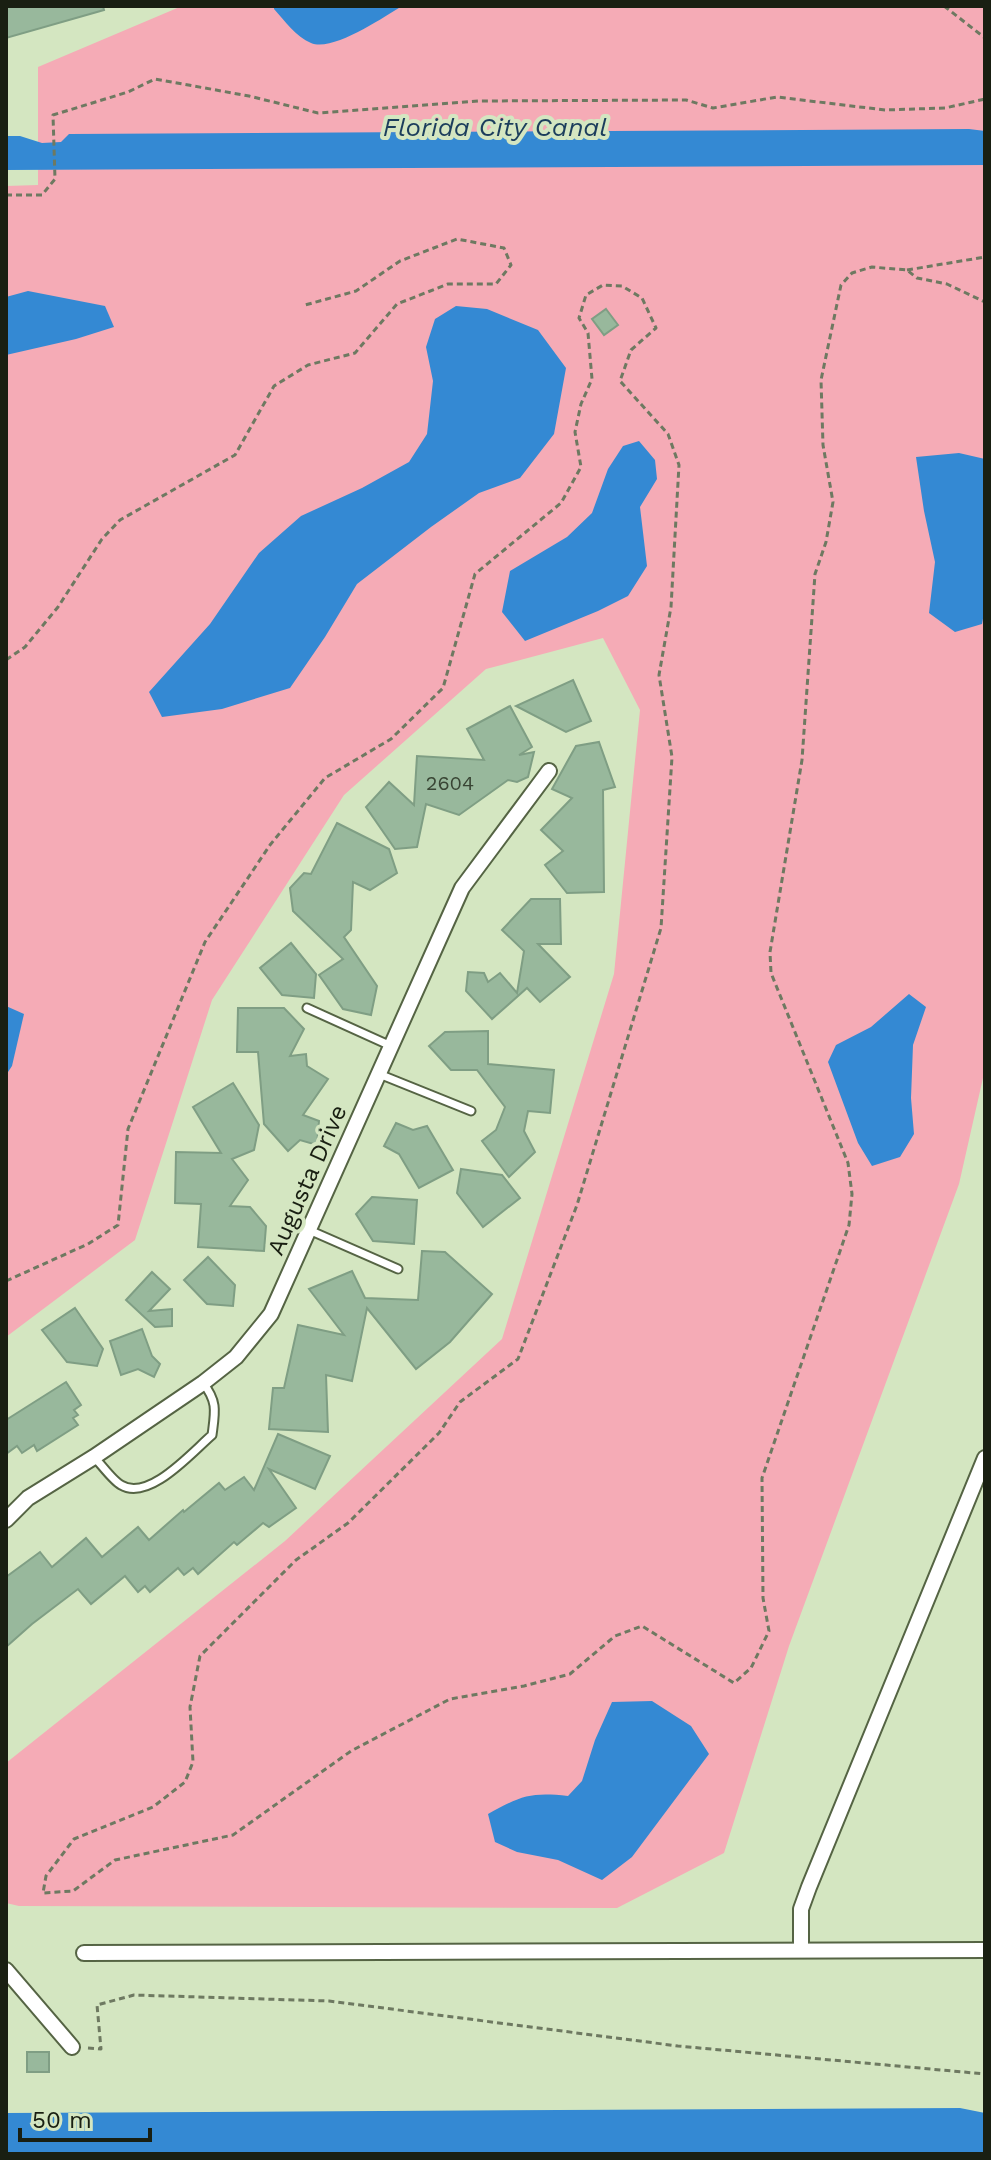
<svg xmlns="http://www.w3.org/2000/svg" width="991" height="2160" viewBox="0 0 991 2160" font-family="'Work Sans',sans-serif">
	<rect width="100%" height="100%" fill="#d4e6c1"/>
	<!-- green -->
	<path fill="#f5abb6" d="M182 6H985V1069L959 1184 789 1646 724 1853 617 1908 19 1906 6 1903V1763L285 1541 502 1339 614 974 640 710 603 638 486 669 344 795 212 1000 135 1240 6 1337V186L38 185V67Z"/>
	<!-- water -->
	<g fill="#3489d3">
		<path d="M274 6H402C382 18 333 52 311 43 296 37 285 21 274 9Z"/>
		<path d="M969 129 985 131V165L6 170V136H20L42 143 61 142 69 134Z"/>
		<path d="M28 291 105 306 114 327 76 339 6 355V297Z"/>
		<path d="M456 306 487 309 538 330 566 368 554 434 520 478 479 493 431 527 357 584 325 637 290 688 222 709 162 717 149 692 210 624 259 553 301 516 362 488 409 462 427 434 433 381 426 347 435 319Z"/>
		<path d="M639 441 655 460 657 479 640 507 647 566 628 596 598 611 525 641 502 612 510 571 567 537 592 513 608 469 623 446Z"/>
		<path d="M959 453 985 459V608L982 624 955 632 929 613 935 562 924 511 916 457Z"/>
		<path d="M909 994 926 1007 913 1045 911 1098 914 1134 900 1157 872 1166 858 1143 828 1062 836 1045 871 1027Z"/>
		<path d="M6 1006 24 1014 12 1066 6 1075Z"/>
		<path d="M652 1701 691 1726 709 1754 632 1857 602 1880 558 1860 517 1852 495 1842 488 1814C521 1796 530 1792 568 1796L582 1781 595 1740 612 1702Z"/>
		<path d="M960 2108 985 2113V2154H6V2113Z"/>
	</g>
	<!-- building -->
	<g fill="#98b89c" stroke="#7f9e84" stroke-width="2">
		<path d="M6 6H103L104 10 6 38Z"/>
		<path d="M606 309 618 325 604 335 592 319Z"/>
		<path d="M573 680 591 721 566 732 516 706Z"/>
		<path d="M510 706 532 747 519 755 534 752 528 777 517 782 508 780 459 815 426 804 417 847 395 849 366 807 389 782 414 805 417 756 484 760 467 729Z"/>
		<path d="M599 742 615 787 603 790 604 892 567 893 545 865 563 851 541 830 572 798 552 789 576 746Z"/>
		<path d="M337 823 389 849 397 873 370 890 353 882 351 930 344 937 377 986 371 1015 343 1009 319 975 343 959 293 911 290 888 304 873 311 874Z"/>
		<path d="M531 899H560L561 944H538L570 977 540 1002 527 988 492 1019 466 991 468 972 484 973 488 982 500 973 517 993 524 951 502 930Z"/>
		<path d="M291 943 316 974 314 998 282 995 260 968Z"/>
		<path d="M238 1008H284L304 1029 290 1056 306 1054 307 1066 328 1079 303 1115 319 1121 317 1145 300 1140 288 1151 264 1124 258 1052H237Z"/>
		<path d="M488 1031V1064L554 1070 550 1113 528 1111 524 1131 535 1152 509 1177 482 1141 496 1130 505 1107 477 1070H451L429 1046 445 1032Z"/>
		<path d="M233 1083 259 1125 254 1150 232 1159 248 1180 230 1206 250 1207 266 1226 264 1251 198 1247 201 1204 175 1203 176 1152 221 1153 193 1107Z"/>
		<path d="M396 1123 413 1130 427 1126 453 1170 419 1188 399 1154 384 1146Z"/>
		<path d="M461 1169 502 1175 520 1198 483 1227 457 1193Z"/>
		<path d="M372 1197 417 1200 414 1244 373 1241 356 1214Z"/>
		<path d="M422 1251 445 1252 492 1294 450 1342 416 1369 367 1308 352 1381 326 1375 328 1432 269 1429 273 1388H284L298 1325 344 1335 309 1289 352 1271 365 1298 418 1300Z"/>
		<path d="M208 1257 235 1285 233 1306 207 1304 184 1280Z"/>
		<path d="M152 1272 170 1289 149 1311 172 1309V1326L155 1327 126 1300Z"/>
		<path d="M75 1308 103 1349 97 1366 67 1362 42 1330Z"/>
		<path d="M142 1329 152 1356 160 1364 154 1377 138 1369 121 1375 110 1341Z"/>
		<path d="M66 1382 81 1405 74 1410 78 1415 73 1418 78 1425 37 1451 34 1445 22 1453 17 1446 6 1454V1420Z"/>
		<path d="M278 1434 330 1456 315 1489 269 1469 296 1508 269 1527 263 1523 237 1545 234 1542 198 1574 193 1568 184 1575 178 1568 150 1592 145 1586 138 1592 125 1576 91 1604 78 1589 32 1624 6 1647V1577L40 1552 52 1567 86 1538 102 1557 138 1527 149 1540 183 1510 184 1512 219 1483 225 1490 244 1477 254 1490Z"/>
		<rect x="27" y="2052" width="22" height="20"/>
	</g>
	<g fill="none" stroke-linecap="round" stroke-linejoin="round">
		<!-- service casing -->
		<g stroke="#556444" stroke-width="11">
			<g id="service">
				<path d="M307 1008 391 1046"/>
				<path d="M379 1074 471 1111"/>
				<path d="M309 1230 398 1269"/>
				<path d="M94 1457C101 1464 113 1481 121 1485 149 1502 192 1452 212 1435 215 1412 218 1402 203 1383"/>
			</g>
		</g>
		<!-- minor casing -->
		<g stroke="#556444" stroke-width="18">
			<g id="minor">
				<path d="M6 1520 28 1498 94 1457 203 1383 236 1357 271 1314 462 888 549 771"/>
				<path d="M801 1950V1909L809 1887 985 1458"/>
				<path d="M84 1953 985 1950"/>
				<path d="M6 1970 72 2047"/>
			</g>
		</g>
		<!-- path -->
		<g stroke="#6e7961" stroke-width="3" stroke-dasharray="6 4" stroke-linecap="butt">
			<path d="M944 6 985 38"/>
			<path d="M6 195H42L55 179 53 115 128 92 155 79 249 96 318 113 479 101 686 100 713 108 777 97 885 110 945 108 985 99"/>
			<path d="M907 270 985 257"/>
			<path d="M6 660 25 647 58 607 102 539 120 520 235 455 274 386 308 365 355 353 397 304 448 284H496L511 265 504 248 457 239 400 261 356 291 305 305"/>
			<path d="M6 1281 88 1244 118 1225 128 1129 205 942 270 845 325 778 391 739 443 688 475 574 561 503 581 467 575 432 581 404 592 379 588 333 579 318 586 295 603 285 622 286 642 298 656 328 631 350 620 381 668 434 679 465 671 607 659 675 672 757 661 928 577 1205 518 1359 460 1402 439 1433 348 1523 296 1560 200 1656 190 1707 193 1762 185 1782 153 1807 74 1839 46 1876 43 1893 73 1891 115 1860 233 1835 351 1751 450 1699 524 1686 570 1674 615 1636 642 1626 734 1683 751 1668 769 1631 763 1598 762 1478 849 1225 852 1194 848 1163 771 973 770 952 802 760 815 574 826 542 833 502 823 445 821 380 841 285 852 273 872 267 907 270 917 278 947 284 985 302"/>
			<path d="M88 2048 101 2049 97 2005 134 1995 329 2001 678 2046 985 2074"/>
		</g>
		<!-- service -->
		<use href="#service" stroke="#fff" stroke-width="7"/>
		<!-- minor -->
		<use href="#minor" stroke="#fff" stroke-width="14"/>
	</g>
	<g text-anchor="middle" stroke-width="8" stroke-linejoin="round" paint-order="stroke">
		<!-- number labels -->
		<g font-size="20" fill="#394534">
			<text x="450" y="790">2604</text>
		</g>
		<!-- street labels -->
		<g font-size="24" fill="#191f12" stroke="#d4e6c1">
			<text transform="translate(307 1180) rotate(-66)" y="8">Augusta Drive</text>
		</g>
		<!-- water labels -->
		<g font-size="26" font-style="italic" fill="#1b3d5c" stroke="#d4e6c1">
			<text x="495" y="136">Florida City Canal</text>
		</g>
	</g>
	<!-- border -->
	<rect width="991" height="2160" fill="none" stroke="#191f12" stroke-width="16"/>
	<!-- scale -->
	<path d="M20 2128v12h130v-12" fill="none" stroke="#191f12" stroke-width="4"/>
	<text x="32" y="2128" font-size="24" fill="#191f12" stroke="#d4e6c1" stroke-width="6" paint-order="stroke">50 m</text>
</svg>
